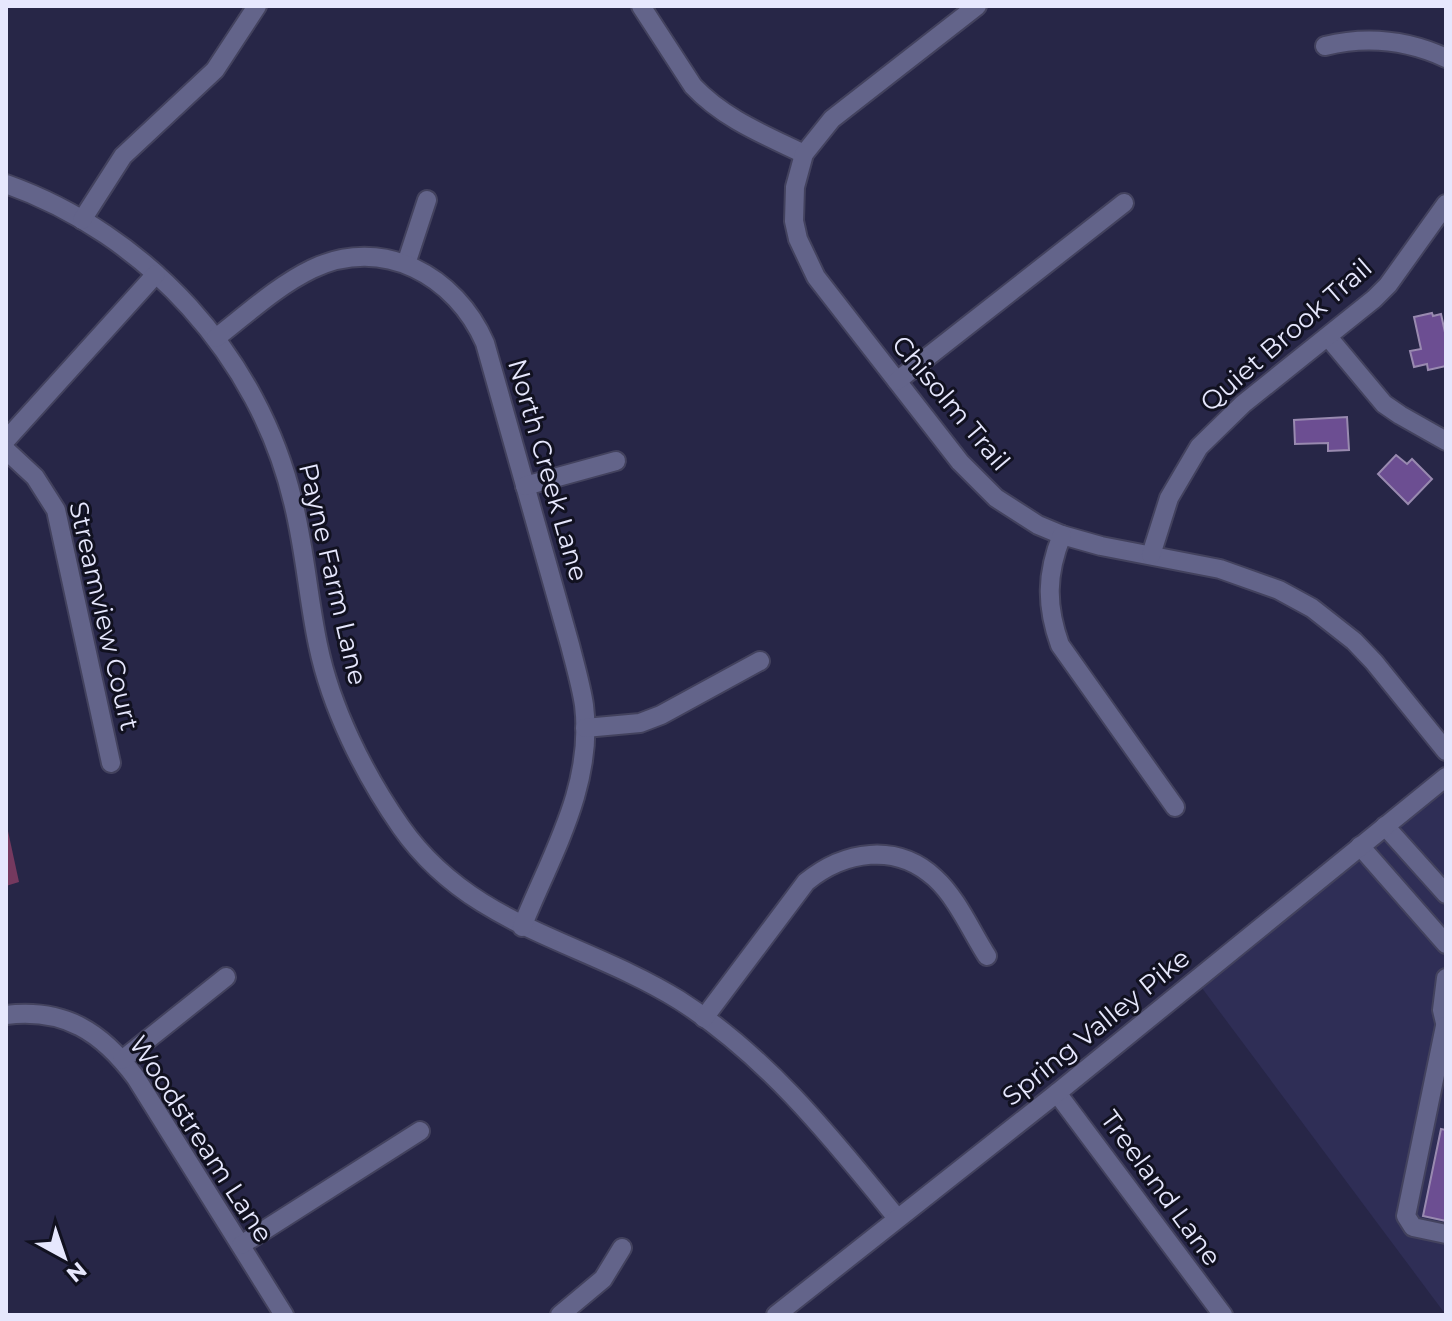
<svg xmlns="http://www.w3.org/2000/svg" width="1452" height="1321" viewBox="0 0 1452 1321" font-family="Montserrat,sans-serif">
	<rect width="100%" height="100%" fill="#272647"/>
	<!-- built -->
	<path fill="#2f2e56" d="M1446 777V1315L1196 980Z"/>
	<!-- green -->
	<path fill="#75395f" d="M6 822 19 882 6 886Z"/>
	<!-- building -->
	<g fill="#6c4e92" stroke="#998ab0" stroke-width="2">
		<path d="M1432 313 1433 316 1441 314 1446 337V366L1428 370 1427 364 1414 367 1410 351 1421 349 1414 317Z"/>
		<path d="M1347 417 1349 450 1328 451V443L1295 444 1294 420Z"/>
		<path d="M1396 455 1407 464 1412 459 1432 479 1408 504 1378 474Z"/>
		<path d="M1441 1129 1446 1130V1221L1423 1216Z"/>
	</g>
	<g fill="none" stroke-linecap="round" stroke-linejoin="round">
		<!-- minor casing -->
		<g stroke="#43425e" stroke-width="22">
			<g id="minor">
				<path d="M641 6 693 86C724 119 765 135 804 154"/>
				<path d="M977 6 832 119 804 154 795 187 794 221 798 239 816 277 960 462 996 498 1038 525 1062 535 1101 546 1220 569 1279 590 1312 608 1354 641 1374 662 1446 751"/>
				<path d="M1325 46C1366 36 1407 40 1446 58"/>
				<path d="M6 184C147 234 259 357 293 502 305 549 308 598 318 645 331 708 364 774 401 827 471 927 582 940 679 1000 767 1056 832 1138 897 1218"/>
				<path d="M82 220 123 156 215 70 257 6"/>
				<path d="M406 264 427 200"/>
				<path d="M1328 337 1384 404 1400 415 1446 441"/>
				<path d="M216 338C247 314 277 286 312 269 383 235 456 276 485 343L570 645C575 665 581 685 584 705 594 786 551 855 522 927"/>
				<path d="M897 381 1124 203"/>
				<path d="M6 440 156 274"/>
				<path d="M6 450 35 477 56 510 111 763"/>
				<path d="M525 486 616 461"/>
				<path d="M1062 535C1046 574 1046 606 1060 645L1175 807"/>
				<path d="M1151 555 1169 498 1199 447 1243 404 1374 299 1388 285 1446 204"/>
				<path d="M585 728 640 723 661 715 760 661"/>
				<path d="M1385 826 1446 894"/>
				<path d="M1360 846 1446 944"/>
				<path d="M1446 978 1442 1010 1446 1027"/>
				<path d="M6 1015C65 1008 102 1032 136 1078L284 1315"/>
				<path d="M704 1018 806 882C844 851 896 842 935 878 957 898 971 931 987 956"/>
				<path d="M1445 1026 1406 1216 1413 1227 1446 1234"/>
				<path d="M122 1060 226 977"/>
				<path d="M1057 1093 1223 1315"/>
				<path d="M241 1245 420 1131"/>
				<path d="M560 1315 603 1279 622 1248"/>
				<path d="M776 1315 1057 1093 1446 777"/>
			</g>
		</g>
		<!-- minor -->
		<use href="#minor" stroke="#63648a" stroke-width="18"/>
	</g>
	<g text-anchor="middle" stroke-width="6" stroke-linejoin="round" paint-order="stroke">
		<!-- street labels -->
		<g font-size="26" fill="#e6e7fd" stroke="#111120">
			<text transform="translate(1286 335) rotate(-41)" y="9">Quiet Brook Trail</text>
			<text transform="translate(951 403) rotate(50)" y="9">Chisolm Trail</text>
			<text transform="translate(548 470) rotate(74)" y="9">North Creek Lane</text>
			<text transform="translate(333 574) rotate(77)" y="9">Payne Farm Lane</text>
			<text transform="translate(104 616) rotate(77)" y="9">Streamview Court</text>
			<text transform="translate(1096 1027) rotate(-39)" y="9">Spring Valley Pike</text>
			<text transform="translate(201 1139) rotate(57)" y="9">Woodstream Lane</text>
			<text transform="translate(1161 1188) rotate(54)" y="9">Treeland Lane</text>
		</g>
	</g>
	<!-- border -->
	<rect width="1452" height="1321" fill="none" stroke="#e6e7fd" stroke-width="16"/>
	<!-- north arrow -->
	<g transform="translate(64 1257) rotate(140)" stroke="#111120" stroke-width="6" paint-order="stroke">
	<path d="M0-6L14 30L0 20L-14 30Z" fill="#e6e7fd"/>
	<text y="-12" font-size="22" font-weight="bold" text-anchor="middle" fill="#e6e7fd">N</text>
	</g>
</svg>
